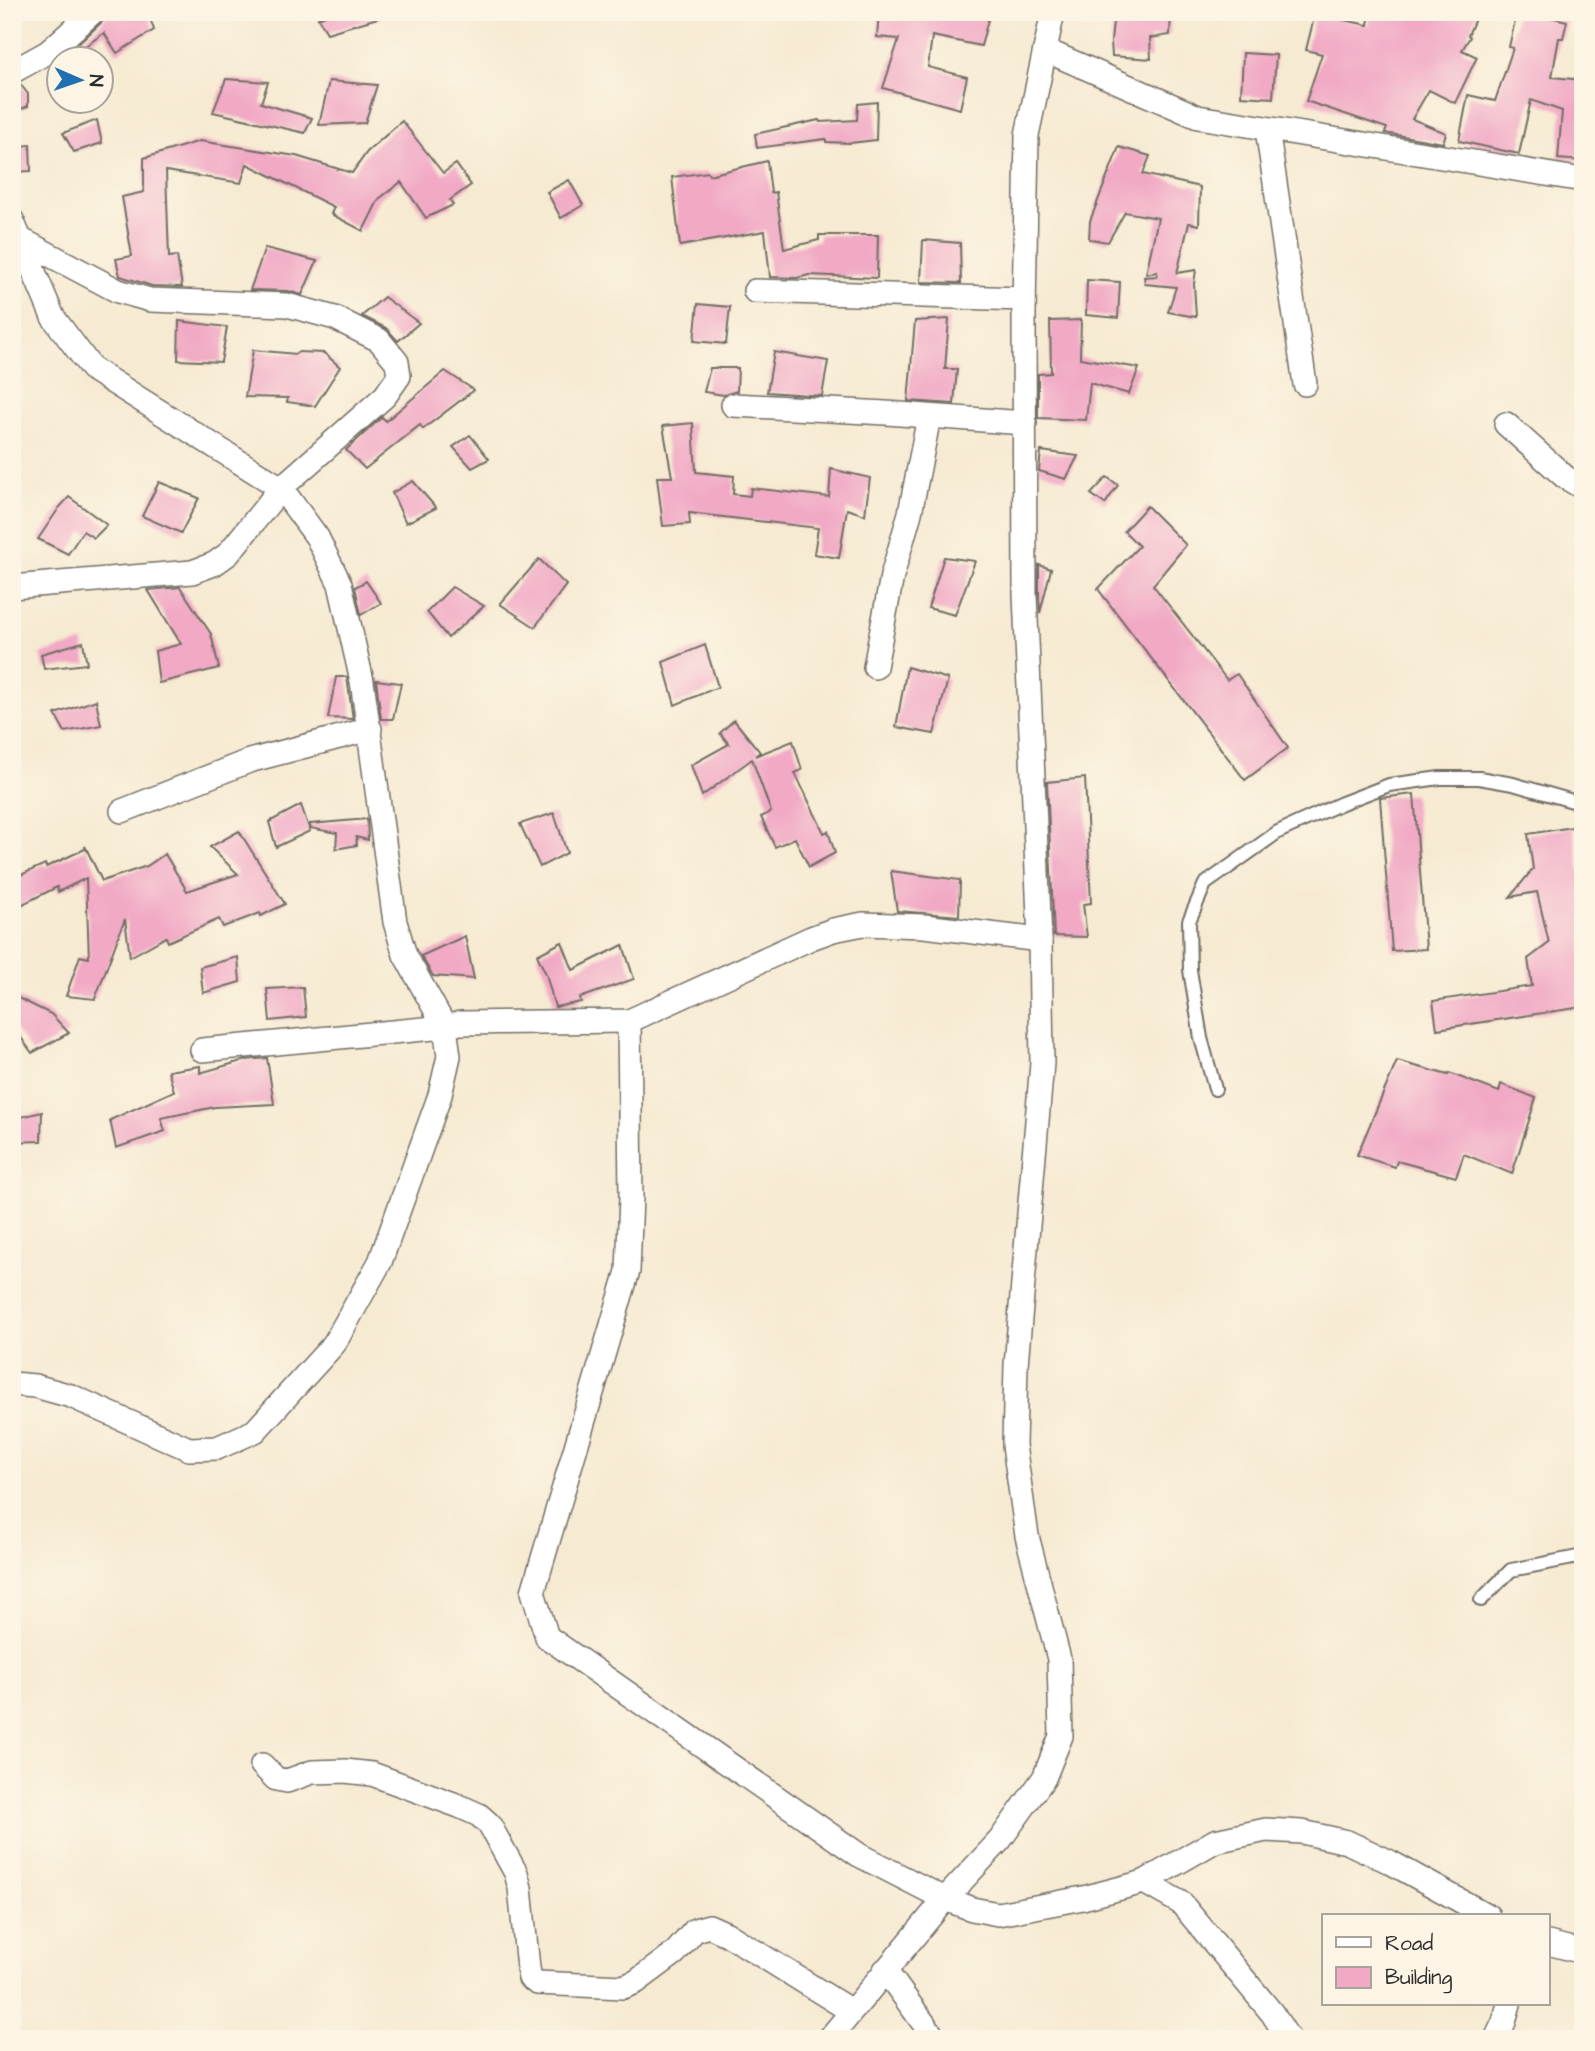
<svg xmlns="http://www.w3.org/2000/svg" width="1595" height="2051" viewBox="0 0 1595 2051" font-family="'Architects Daughter',sans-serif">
	<rect width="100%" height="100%" fill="#fcf5e5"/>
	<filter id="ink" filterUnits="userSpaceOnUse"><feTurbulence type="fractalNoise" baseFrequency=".0143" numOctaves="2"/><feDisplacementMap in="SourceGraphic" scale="14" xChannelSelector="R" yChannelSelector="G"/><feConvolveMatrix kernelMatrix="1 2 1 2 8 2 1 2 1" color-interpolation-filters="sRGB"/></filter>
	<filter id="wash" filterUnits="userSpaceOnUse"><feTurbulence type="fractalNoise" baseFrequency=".00686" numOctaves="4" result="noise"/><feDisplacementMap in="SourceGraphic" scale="28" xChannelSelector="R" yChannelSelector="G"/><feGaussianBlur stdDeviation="1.57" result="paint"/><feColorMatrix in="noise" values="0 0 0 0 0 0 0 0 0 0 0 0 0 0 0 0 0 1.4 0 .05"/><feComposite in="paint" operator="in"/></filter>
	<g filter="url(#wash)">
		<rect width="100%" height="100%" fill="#f6ead2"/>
		<g id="blocks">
			<!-- building -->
			<g fill="#f1a9c5">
				<path d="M107 12H148L154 30 117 53 104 33 77 52 74 48 102 22Z"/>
				<path d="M332 12H381V17L327 33 318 18Z"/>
				<path d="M879 12H990L981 46 932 36 928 67 967 77 960 109 883 88 899 39 877 37Z"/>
				<path d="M1114 12H1171L1170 35 1150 38 1151 59 1112 56 1111 41Z"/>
				<path d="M1370 12H1478L1468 35 1470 37 1462 50 1477 57 1455 103 1429 90 1412 119 1446 133 1443 143 1385 133 1387 128 1306 101 1322 54 1306 50 1315 14 1368 25Z"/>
				<path d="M1517 12H1529L1567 21 1563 38H1559L1552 77 1583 80V161L1558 159 1562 111 1531 100 1519 154 1459 141 1468 95 1495 101 1513 48 1509 47Z"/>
				<path d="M1243 53 1276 55 1273 98 1241 96Z"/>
				<path d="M226 79 268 82 261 103 312 118 305 133 213 112Z"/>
				<path d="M329 81 377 85 365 123 319 125Z"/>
				<path d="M20 84 28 94V106L12 113V86Z"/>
				<path d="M877 102 876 140 850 143 826 142V139L757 148 755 134 819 120 820 122 857 120 858 104Z"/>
				<path d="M97 120 102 143 74 152 63 133Z"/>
				<path d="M402 121 443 173 456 164 471 185 450 200 453 205 426 218 401 182 379 199 363 231 331 214 334 207 247 164 241 183 166 171 169 257 177 256 182 287 152 286 120 276 116 259 132 256 122 197 144 192V158L200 141 296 156 352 173 367 152Z"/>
				<path d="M30 145 31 171 12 172V147Z"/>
				<path d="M1119 147 1150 156 1143 174 1200 187 1199 225 1189 223 1177 273 1196 270 1194 284 1196 317 1168 312 1176 287 1145 284 1144 277 1157 276V272L1146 274 1158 218 1125 212 1108 242 1089 239 1090 221Z"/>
				<path d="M767 161 771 193 776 192 784 249 819 240V235H878L877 278 809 275 797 278 770 277 765 231 680 246 672 177 708 172 709 175Z"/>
				<path d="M569 180 583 205 561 218 547 192Z"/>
				<path d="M923 240 960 243 961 283 921 282Z"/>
				<path d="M265 248 317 261 302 295 288 291 250 290Z"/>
				<path d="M1087 280 1120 282 1118 318 1086 315Z"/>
				<path d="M384 297 419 323 398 341 386 328 362 316Z"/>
				<path d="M698 304 730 307 726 344 694 341Z"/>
				<path d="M949 319 945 369H957L954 404 908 401 915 321Z"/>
				<path d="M1081 320 1080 358 1139 368 1129 394 1090 383 1086 420 1038 418V374L1051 373 1050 321Z"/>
				<path d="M179 321 227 327 221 362 178 360Z"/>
				<path d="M253 350 296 354 297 352 324 353 340 367 315 406 287 402 288 398 245 397Z"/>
				<path d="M774 352 828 361 822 396 767 392Z"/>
				<path d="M710 368H738L737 391 724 395 704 392Z"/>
				<path d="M445 371 474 390 423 429 420 425 365 469 346 450 382 417 386 421Z"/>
				<path d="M693 423 696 472 734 476 733 494 750 496 751 488 829 497 831 469 870 478 865 515 847 509 839 558 814 554 818 528 689 513 690 524 663 526 657 477H672L663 426Z"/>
				<path d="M470 435 489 459 472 468 453 447Z"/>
				<path d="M1041 451 1078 456 1066 479 1039 471Z"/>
				<path d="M1107 477 1118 485 1105 504 1091 494Z"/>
				<path d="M413 481 436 508 406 523 392 493Z"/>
				<path d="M159 482 199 498 181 533 142 516Z"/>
				<path d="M69 497 107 525 94 538 83 531 68 554 38 539 59 508Z"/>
				<path d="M1147 506 1186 545 1153 585 1227 680 1237 674 1288 748 1245 780 1098 589 1139 546 1124 531Z"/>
				<path d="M944 557 975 561 955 615 928 608Z"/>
				<path d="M539 559 566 585 535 627 500 604Z"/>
				<path d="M1039 565 1051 569 1040 613 1039 595Z"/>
				<path d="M366 581 381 603 361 615 355 587Z"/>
				<path d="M180 587 211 634 219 668 159 683 155 651 181 644 148 590Z"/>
				<path d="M452 587 484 606 448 638 427 612Z"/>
				<path d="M83 642 87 664 44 669 41 654Z"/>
				<path d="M705 645 718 687 675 705 663 662Z"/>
				<path d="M907 667 948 679 934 734 896 727Z"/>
				<path d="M336 677H347L353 719 328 718Z"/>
				<path d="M376 680 401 683 393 719H381Z"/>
				<path d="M96 700 101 725 65 732 55 714Z"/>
				<path d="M734 720 760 752 755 756 793 741 802 770 795 773 824 833 828 831 835 853 809 867 795 838 775 847 761 817 771 812 752 759 702 796 691 765 729 744 720 733Z"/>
				<path d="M1085 778 1091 903 1083 904 1087 937 1054 936 1047 782Z"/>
				<path d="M1414 794 1426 949 1392 951 1380 798Z"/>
				<path d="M301 805 310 831 276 847 269 822Z"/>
				<path d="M554 813 567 853 540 867 520 824Z"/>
				<path d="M367 819 368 840 356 837 357 845 336 849 337 833 310 828V824Z"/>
				<path d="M1573 827 1583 888V1007L1437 1029 1433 1001 1532 986 1528 959 1549 943 1537 892 1510 897 1533 869 1528 834Z"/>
				<path d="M239 831 285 904 261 916 260 913 223 927 219 919 168 942 166 937 130 957 125 919 95 999 66 996 80 956 89 958 86 878 58 892 57 887 17 907 12 894V879L45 864 46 867 85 849V846L102 881 147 866 165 854 187 891 238 874 210 847Z"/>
				<path d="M891 871 960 880 959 916 897 911Z"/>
				<path d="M465 936 474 979 433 976 421 956Z"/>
				<path d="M562 942 573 970 623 945 634 979 580 998 581 1002 555 1007 546 974 537 955Z"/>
				<path d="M238 957 240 982 203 993 200 967Z"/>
				<path d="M303 987 306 1017 270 1021 267 989Z"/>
				<path d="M12 995 51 1014 69 1033 32 1053 12 1025Z"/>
				<path d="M267 1058 274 1104 215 1107 161 1118 165 1131 116 1148 110 1120 174 1091 168 1071 200 1066V1073L245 1060Z"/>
				<path d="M1397 1061 1448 1075 1449 1073 1499 1092 1501 1084 1536 1098 1512 1174 1464 1154 1456 1177 1397 1161 1395 1167 1357 1155Z"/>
				<path d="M42 1112 41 1141 12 1142V1119Z"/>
			</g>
		</g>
	</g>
	<g filter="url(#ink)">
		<use href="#blocks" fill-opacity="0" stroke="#726e65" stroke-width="2"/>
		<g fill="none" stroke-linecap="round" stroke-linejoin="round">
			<!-- lane casing -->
			<g stroke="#726e65" stroke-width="16">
				<g id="lane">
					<path d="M1215 1089 1201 1038 1190 970 1189 921 1205 884 1278 832 1342 803 1389 785 1440 778H1479L1513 784 1583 804"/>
					<path d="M1481 1600 1511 1570 1583 1556"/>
				</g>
			</g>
			<!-- street casing -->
			<g stroke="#726e65" stroke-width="26">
				<g id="street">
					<path d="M1053 12 1045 50 1198 117 1583 180"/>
					<path d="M12 72 48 52 93 12"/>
					<path d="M1267 129 1305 384"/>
					<path d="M12 220 53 317 92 369 281 488 317 537 340 584 362 681 395 922 405 955 445 1027 449 1056 440 1095 380 1262 334 1344 255 1431 217 1448 189 1449 71 1396 35 1386 12 1384"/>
					<path d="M755 291 1024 299"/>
					<path d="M733 405 886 413 1025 423"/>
					<path d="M1506 424 1565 477 1583 488"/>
					<path d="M12 587 192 572 214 564 228 554 281 488 385 396 399 376 397 362 379 340 335 318 287 305 150 300 118 291 20 239"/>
					<path d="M875 667 892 576 910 513 929 417"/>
					<path d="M122 811 249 761 370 729"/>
					<path d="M629 1021 631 1197 628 1271 533 1592 547 1637 859 1855 945 1899 972 1909 998 1914 1083 1898 1144 1882 1181 1903 1272 2013 1289 2039"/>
					<path d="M202 1050 445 1027 460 1023 629 1021 811 938 833 930 863 924 924 926 1040 940"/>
					<path d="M262 1765 276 1779 287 1781 312 1772 345 1771 372 1774 459 1806 479 1815 489 1824 516 1873 520 1888 528 1968 530 1978 537 1983 623 1987 636 1982 675 1953 695 1930 709 1926 727 1934 851 2011"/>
					<path d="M1144 1882 1215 1841 1266 1830 1302 1832 1347 1842 1390 1862 1488 1916"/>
					<path d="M1548 1943 1583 1952"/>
					<path d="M885 1970 935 2039"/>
					<path d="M829 2039 945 1899 1000 1840 1044 1778 1061 1736 1059 1659 1027 1536 1014 1445 1016 1365 1042 1063 1040 940 1025 595 1024 313 1027 135 1045 50"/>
					<path d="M1496 2039 1504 2022 1509 2004"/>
				</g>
			</g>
			<!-- lane -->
			<use href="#lane" stroke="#fff" stroke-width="12"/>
			<!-- street -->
			<use href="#street" stroke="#fff" stroke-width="23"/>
		</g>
	</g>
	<!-- margin -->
	<rect width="1595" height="2051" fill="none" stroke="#fcf5e5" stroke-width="42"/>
	<!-- legend -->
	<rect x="1322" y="1914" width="228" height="91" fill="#fcf5e5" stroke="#a8a49b" stroke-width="2"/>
	<rect x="1336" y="1937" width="35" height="10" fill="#ffffff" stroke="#a8a49b" stroke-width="2"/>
	<text x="1385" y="1950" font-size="21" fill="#2b2b2b">Road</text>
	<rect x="1336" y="1967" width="35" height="21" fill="#f1a9c5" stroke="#a8a49b" stroke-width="2"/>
	<text x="1385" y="1984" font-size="21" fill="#2b2b2b">Building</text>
	<!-- north arrow -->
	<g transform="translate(80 80) rotate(92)"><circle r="33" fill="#fcf5e5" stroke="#a8a49b" stroke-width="2"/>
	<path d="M0-5L12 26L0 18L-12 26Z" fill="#1f6fb2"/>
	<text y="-10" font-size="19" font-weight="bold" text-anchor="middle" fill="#2b2b2b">N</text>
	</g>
</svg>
